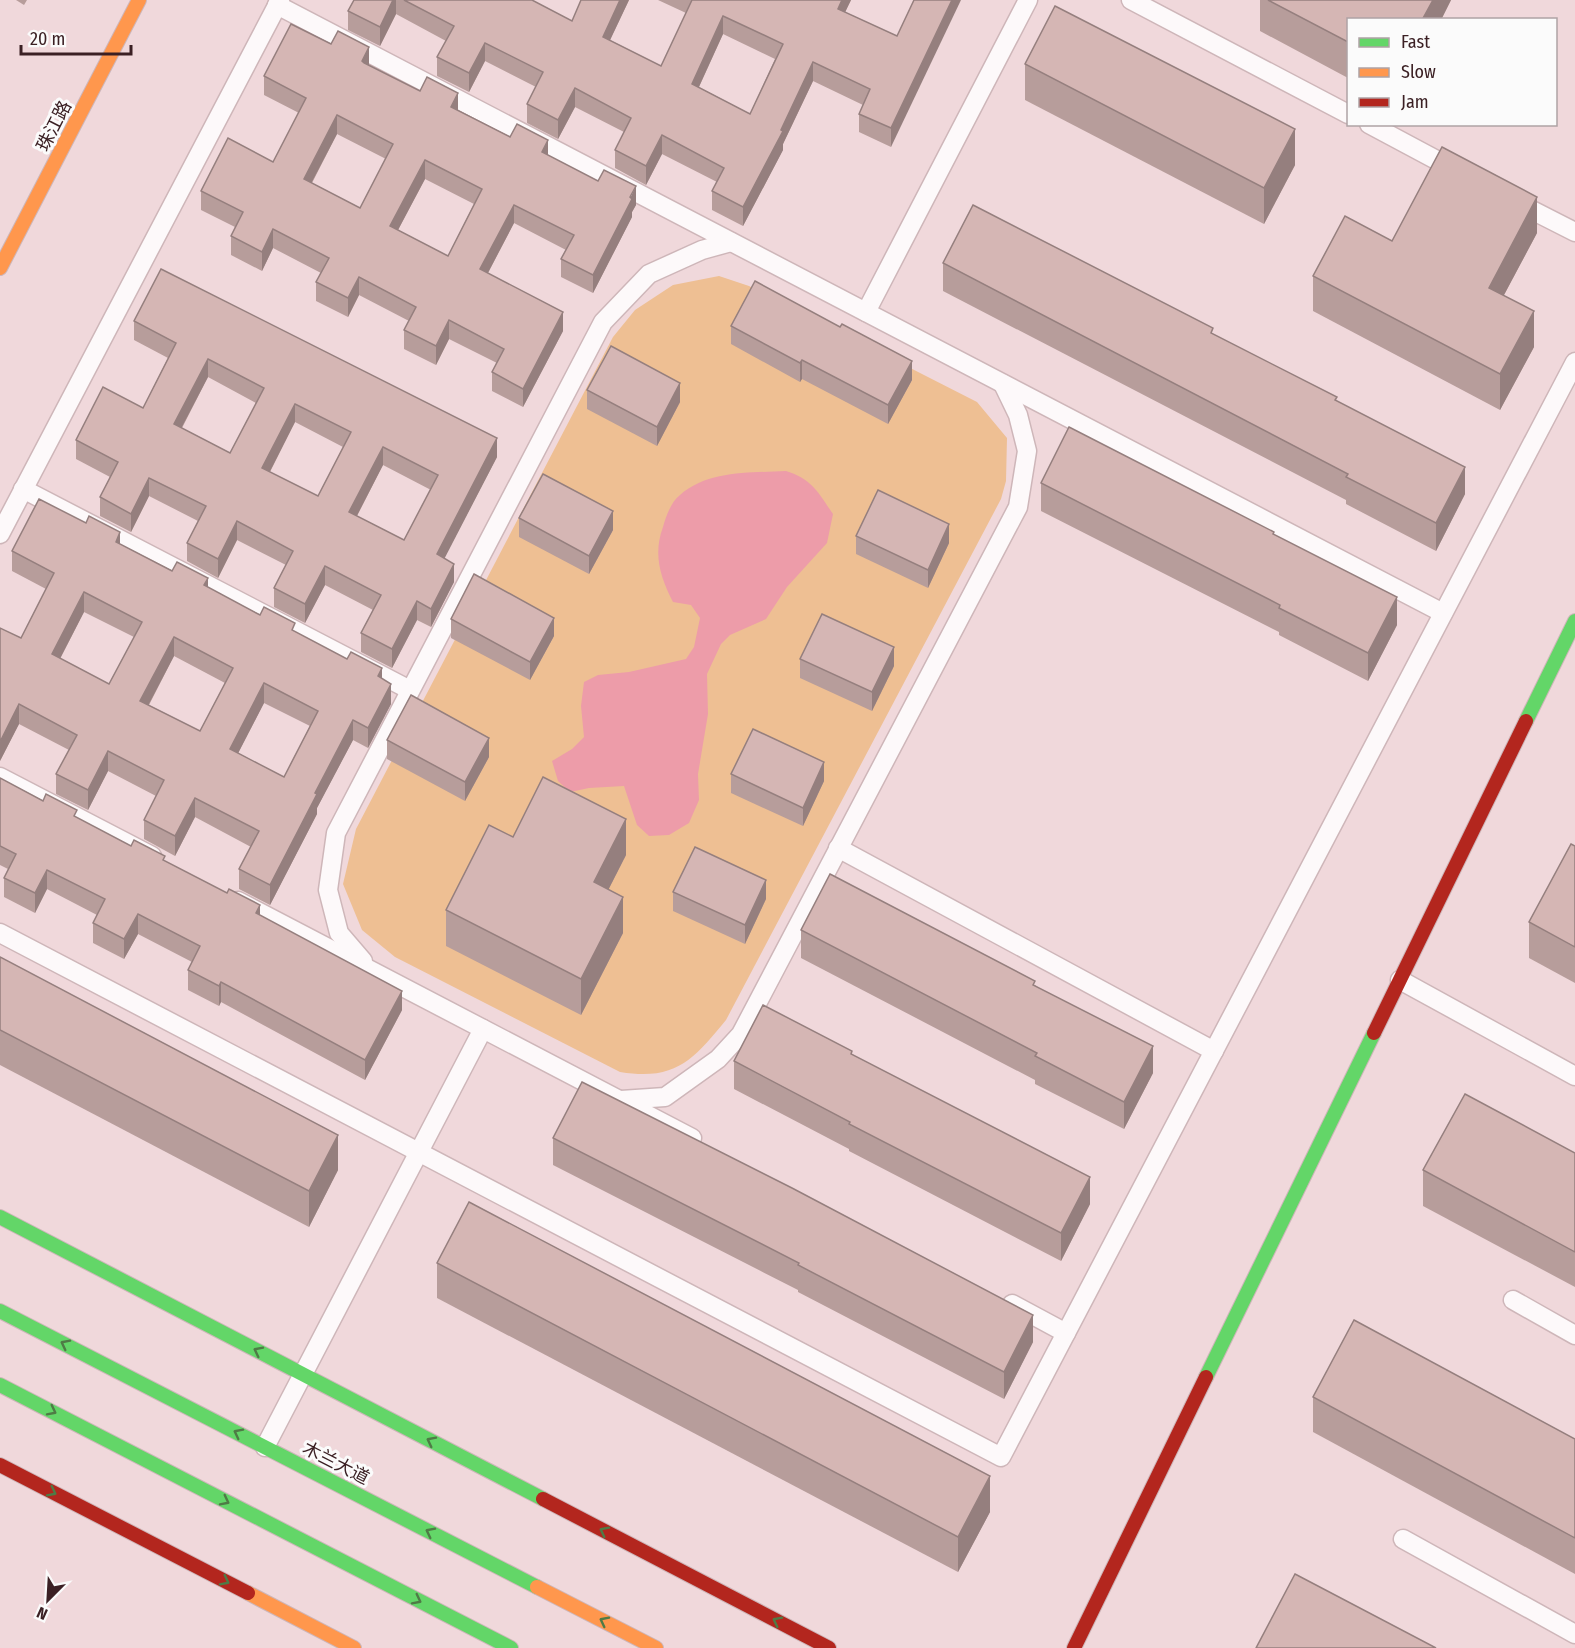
<svg xmlns="http://www.w3.org/2000/svg" width="1575" height="1648" viewBox="0 0 1575 1648" font-family="'Fira Sans Condensed','Noto Sans SC',sans-serif">
	<rect width="100%" height="100%" fill="#f0d8db"/>
	<!-- green -->
	<path fill="#eebf93" d="M719 276 749 286 977 402 1007 438 1006 481 1001 499 726 1020C693 1060 676 1081 620 1072L395 957 362 930 343 884 356 829 613 337 635 310 673 285Z"/>
	<!-- water -->
	<path fill="#ed9ca9" d="M786 471C812 479 818 492 833 514L827 543 787 587 766 619 730 635 721 644 707 674 708 714 698 774 699 800 689 823 669 835 649 836 637 825 624 786 589 788 570 792 558 781 552 761 572 749 584 737 581 706 584 682 598 675 629 672 686 659 694 647 700 618 691 605 673 602C660 577 653 554 663 527 666 516 671 502 680 495 709 470 750 473 786 471Z"/>
	<g fill="none" stroke-linecap="round" stroke-linejoin="round">
		<!-- lane casing -->
		<g stroke="#ceb6b9" stroke-width="21">
			<g id="lane">
				<path d="M1131 0 1348 114"/>
				<path d="M277 5 1443 613"/>
				<path d="M1369 124 1457 171"/>
				<path d="M1516 202 1575 232"/>
				<path d="M866 312 1028 0"/>
				<path d="M23 489 410 690"/>
				<path d="M0 534 280 0"/>
				<path d="M0 777 152 856"/>
				<path d="M838 848 1214 1051"/>
				<path d="M238 901 692 1138"/>
				<path d="M0 933 1001 1457 1575 362"/>
				<path d="M363 961 339 933 328 890 336 833 603 322 649 274 702 250 731 242"/>
				<path d="M1400 980 1575 1076"/>
				<path d="M621 1100 665 1097 718 1059 741 1034 1018 507 1027 451 1018 415 1003 384"/>
				<path d="M1513 1300 1575 1335"/>
				<path d="M1012 1304 1066 1333"/>
				<path d="M265 1447 483 1029"/>
				<path d="M1403 1539 1575 1634"/>
			</g>
		</g>
		<!-- fast casing -->
		<g stroke="#ceb6b9" stroke-width="16">
			<g id="fast">
				<path d="M1526 721 1575 621"/>
				<path d="M0 1217 543 1499"/>
				<path d="M0 1311 537 1587"/>
				<path d="M1206 1377 1374 1033"/>
				<path d="M0 1385 511 1648"/>
			</g>
		</g>
		<!-- slow casing -->
		<g stroke="#ceb6b9" stroke-width="16">
			<g id="slow">
				<path d="M0 268 139 0"/>
				<path d="M537 1587 656 1648"/>
				<path d="M248 1593 354 1648"/>
			</g>
		</g>
		<!-- jam casing -->
		<g stroke="#ceb6b9" stroke-width="16">
			<g id="jam">
				<path d="M1374 1033 1526 721"/>
				<path d="M0 1465 248 1593"/>
				<path d="M543 1499 829 1648"/>
				<path d="M1074 1648 1206 1377"/>
			</g>
		</g>
		<!-- lane -->
		<use href="#lane" stroke="#fdf9fa" stroke-width="18"/>
		<!-- fast -->
		<use href="#fast" stroke="#63d668" stroke-width="14"/>
		<!-- slow -->
		<use href="#slow" stroke="#ff974d" stroke-width="14"/>
		<!-- jam -->
		<use href="#jam" stroke="#b3261e" stroke-width="14"/>
	</g>
	<!-- wall -->
	<g fill="#b79d9b" fill-rule="evenodd">
		<path d="M16 0H27L24 5Z"/>
		<path d="M354 0H532L572 21 581 0H629L610 40 661 66 686 13 658 0H851L845 12 897 36 891 147 859 132V114L863 105 813 81 783 144V150L743 226 712 210V191L717 182 662 154 646 185 615 168V150L624 132 575 107 558 139 527 123V104L536 87 485 61 469 92 437 76V57L446 41 396 14 380 46 348 30V11ZM723 34 775 59 750 114 699 87Z"/>
		<path d="M1260 0H1451L1441 20H1348V78L1260 31Z"/>
		<path d="M331 44 420 91 548 155 636 205 632 212V217L593 293 561 277V259L566 250 514 223 488 273 563 331 523 407 492 391V372L497 363 449 339 436 365 404 349V330L409 321 359 295 348 317 316 301V282L321 273 273 248 262 271 231 255V236L235 227 201 210V191L273 162 299 113 264 95V76ZM337 134 386 159 360 208 312 183ZM425 179 474 204 448 256 398 230Z"/>
		<path d="M1025 64 1295 165 1264 224 1025 100Z"/>
		<path d="M1537 233 1504 295 1534 347 1500 410 1313 311V276L1392 241Z"/>
		<path d="M943 263 1213 334 1337 401 1465 494 1436 551 1346 504V500L943 291Z"/>
		<path d="M134 321 497 457 444 558 454 582 431 627 417 620 392 668 361 652V633L373 610 325 585 305 623 274 607V588L286 565 237 540 218 578 187 561V543L198 521 149 496 131 532 100 516V497L110 477 76 459V440L143 408 168 358 134 340ZM208 377 256 403 230 453 182 428ZM295 422 343 447 318 496 270 472ZM383 465 431 490 404 540 357 516Z"/>
		<path d="M731 326 912 380 888 424 802 379 800 382 731 344Z"/>
		<path d="M587 390 680 402 657 446 587 409Z"/>
		<path d="M1041 483 1274 535 1397 625 1368 681 1279 635V632L1041 511Z"/>
		<path d="M519 518 613 530 589 574 519 537Z"/>
		<path d="M856 536 949 543 928 588 856 554Z"/>
		<path d="M120 544 295 632 382 679 391 704 368 748 353 740 317 808V814L270 905 239 889V869L251 847 195 817 175 856 144 839V820L156 796 108 771 88 810 56 794V774L69 750 19 724 0 761 21 638 46 589 12 571V551ZM84 612 134 637 109 684 60 659ZM174 656 225 683 200 731 149 705ZM264 703 310 726 284 777 238 753Z"/>
		<path d="M451 619 554 636 530 680 451 638Z"/>
		<path d="M800 659 894 666 872 711 800 678Z"/>
		<path d="M387 740 489 757 465 801 387 759Z"/>
		<path d="M731 774 824 781 803 826 731 793Z"/>
		<path d="M0 778 131 846 165 861 260 915 402 1010 365 1080 221 1002 219 1006 188 990V970L192 962 138 934 124 959 93 943V923L97 915 47 889 35 913 4 897V878L8 869 0 865Z"/>
		<path d="M1575 846V983L1529 958V922Z"/>
		<path d="M626 855 608 890 623 933 581 1015 446 946V910Z"/>
		<path d="M673 892 766 899 745 944 673 911Z"/>
		<path d="M801 930 1035 985 1153 1073 1124 1129 1035 1084V1080L801 958Z"/>
		<path d="M0 957 338 1170 309 1227 0 1065Z"/>
		<path d="M852 1054 1090 1204 1061 1261 849 1151V1149L734 1089V1061Z"/>
		<path d="M553 1138 1033 1342 1004 1399 798 1292V1290L553 1165Z"/>
		<path d="M1575 1153V1287L1423 1206V1170Z"/>
		<path d="M437 1263 990 1512 958 1572 437 1298Z"/>
		<path d="M1313 1397 1575 1439V1574L1313 1432Z"/>
	</g>
	<!-- shaded-wall -->
	<g fill="#957f7e">
		<path d="M393 0H396V14L380 46V27Z"/>
		<path d="M620 0H629L603 55V37Z"/>
		<path d="M842 0H851L838 27V9Z"/>
		<path d="M952 0H961L891 147V128Z"/>
		<path d="M1433 0H1451L1441 20H1422Z"/>
		<path d="M723 16V34L692 102V84Z"/>
		<path d="M485 43V61L469 92V73Z"/>
		<path d="M369 47V66L362 79V61Z"/>
		<path d="M813 62V81L783 144V150L743 226V207Z"/>
		<path d="M575 88V107L558 139V120Z"/>
		<path d="M458 93V112L451 107Z"/>
		<path d="M337 115V134L304 197V179Z"/>
		<path d="M1295 129V165L1264 224V188Z"/>
		<path d="M662 135V154L646 185V166Z"/>
		<path d="M548 140V159L542 152Z"/>
		<path d="M425 160V179L390 245V226Z"/>
		<path d="M636 186V205L632 212V217L593 293V275Z"/>
		<path d="M1537 197V233L1489 323V288Z"/>
		<path d="M514 205V223L480 288V269Z"/>
		<path d="M273 229V248L262 271V252Z"/>
		<path d="M359 277V295L348 317V298Z"/>
		<path d="M1534 311V347L1500 410V374Z"/>
		<path d="M563 312V331L523 407V389Z"/>
		<path d="M449 320V339L436 365V346Z"/>
		<path d="M208 359V377L174 442V424Z"/>
		<path d="M802 360V379L800 382V363Z"/>
		<path d="M912 361V380L888 424V405Z"/>
		<path d="M680 383V402L657 446V427Z"/>
		<path d="M295 404V422L262 487V468Z"/>
		<path d="M497 438V457L437 573V554Z"/>
		<path d="M383 447V465L349 531V512Z"/>
		<path d="M1465 467V494L1436 551V523Z"/>
		<path d="M149 478V496L131 532V514Z"/>
		<path d="M613 511V530L589 574V556Z"/>
		<path d="M237 521V540L218 578V559Z"/>
		<path d="M949 524V543L928 588V570Z"/>
		<path d="M120 532V552L116 542Z"/>
		<path d="M454 564V582L431 627V609Z"/>
		<path d="M325 566V585L305 623V604Z"/>
		<path d="M208 578V598L204 585Z"/>
		<path d="M84 592V612L52 674V654Z"/>
		<path d="M1397 597V625L1368 681V653Z"/>
		<path d="M417 601V620L392 668V649Z"/>
		<path d="M554 618V636L530 680V662Z"/>
		<path d="M174 637V656L140 721V701Z"/>
		<path d="M894 647V666L872 711V692Z"/>
		<path d="M382 668V688L378 676Z"/>
		<path d="M264 683V703L230 769V749Z"/>
		<path d="M391 684V704L368 748V728Z"/>
		<path d="M19 704V724L0 761V742Z"/>
		<path d="M353 720V740L317 808V814L270 905V885L315 793Z"/>
		<path d="M489 738V757L465 801V782Z"/>
		<path d="M108 751V771L88 810V790Z"/>
		<path d="M824 762V781L803 826V808Z"/>
		<path d="M195 798V817L175 856V836Z"/>
		<path d="M626 819V855L594 918V882Z"/>
		<path d="M47 870V889L35 913V893Z"/>
		<path d="M766 880V899L745 944V925Z"/>
		<path d="M623 897V933L581 1015V979Z"/>
		<path d="M260 905V925L256 913Z"/>
		<path d="M138 914V934L124 959V939Z"/>
		<path d="M221 982V1002L219 1006V986Z"/>
		<path d="M402 991V1010L365 1080V1060Z"/>
		<path d="M1153 1046V1073L1124 1129V1102Z"/>
		<path d="M338 1135V1170L309 1227V1191Z"/>
		<path d="M1090 1177V1204L1061 1261V1233Z"/>
		<path d="M1033 1315V1342L1004 1399V1372Z"/>
		<path d="M990 1476V1512L958 1572V1537Z"/>
	</g>
	<!-- building -->
	<g fill="#d5b6b4" stroke="#957f7e" stroke-width="1.5" fill-rule="evenodd">
		<path d="M354 0H393L380 27 348 11Z"/>
		<path d="M404 0H532L572 21 581 0H620L603 37 661 66 692 0H842L838 9 897 36 914 0H952L891 128 859 114 870 89 813 62 781 130 783 131 743 207 712 191 724 168 662 135 646 166 615 150 631 118 575 88 558 120 527 104 543 72 485 43 469 73 437 57 454 26ZM723 16 783 44 750 114 692 84Z"/>
		<path d="M1268 0H1433L1422 20H1348V42Z"/>
		<path d="M1055 6 1295 129 1264 188 1025 64Z"/>
		<path d="M291 24 331 44 338 31 369 47 362 61 364 63 420 91 427 77 458 93 451 107 510 137 517 124 548 140 542 152 598 181 604 170 636 186 630 197 632 199 593 275 561 259 574 235 514 205 480 269 563 312 523 389 492 372 504 349 449 320 436 346 404 330 416 307 359 277 348 298 316 282 329 258 273 229 262 252 231 236 243 212 201 191 228 138 273 162 306 98 264 76ZM337 115 393 144 360 208 304 179ZM425 160 482 189 448 256 390 226Z"/>
		<path d="M1442 147 1537 197 1489 288 1534 311 1500 374 1313 276 1345 216 1392 241Z"/>
		<path d="M973 205 1213 328 1211 333 1337 397 1335 400 1465 467 1436 523 1346 477 1348 474 943 263Z"/>
		<path d="M161 269 497 438 437 554 454 564 431 609 417 601 392 649 361 633 381 595 325 566 305 604 274 588 293 551 237 521 218 559 187 543 206 506 149 478 131 514 100 497 118 462 76 440 103 387 143 408 176 343 134 321ZM208 359 264 388 230 453 174 424ZM295 404 351 432 318 496 262 468ZM383 447 438 475 404 540 349 512Z"/>
		<path d="M755 281 840 327 842 324 912 361 888 405 802 360 800 363 731 326Z"/>
		<path d="M611 346 680 383 657 427 587 390Z"/>
		<path d="M1069 427 1274 532 1273 534 1397 597 1368 653 1279 608 1280 605 1041 483Z"/>
		<path d="M543 474 613 511 589 556 519 518Z"/>
		<path d="M878 490 949 524 928 570 856 536Z"/>
		<path d="M39 499 86 523 89 516 120 532 116 542 172 571 177 562 208 578 204 585 260 615 264 607 295 623 292 630 347 659 351 652 382 668 378 676 391 684 368 728 353 720 315 793 317 794 270 885 239 869 259 831 195 798 175 836 144 820 164 780 108 751 88 790 56 774 77 735 19 704 0 742V628L21 638 54 573 12 551ZM84 592 142 622 109 684 52 654ZM174 637 233 668 200 731 140 701ZM264 683 318 711 284 777 230 749Z"/>
		<path d="M474 574 554 618 530 662 451 619Z"/>
		<path d="M822 614 894 647 872 692 800 659Z"/>
		<path d="M411 695 489 738 465 782 387 740Z"/>
		<path d="M753 729 824 762 803 808 731 774Z"/>
		<path d="M543 777 626 819 594 882 623 897 581 979 446 910 489 825 513 837Z"/>
		<path d="M0 778 43 801 46 794 77 810 74 816 131 846 134 840 165 856 163 860 227 893 229 889 260 905 256 913 402 991 365 1060 221 982 219 986 188 970 200 946 138 914 124 939 93 923 105 899 47 870 35 893 4 878 16 854 0 846Z"/>
		<path d="M1571 844 1575 846V947L1529 922Z"/>
		<path d="M695 847 766 880 745 925 673 892Z"/>
		<path d="M830 874 1035 981 1033 985 1153 1046 1124 1102 1035 1056 1037 1053 801 930Z"/>
		<path d="M0 957 338 1135 309 1191 0 1030Z"/>
		<path d="M763 1005 852 1051 851 1054 1090 1177 1061 1233 849 1124 850 1122 734 1061Z"/>
		<path d="M582 1082 792 1188 1033 1315 1004 1372 798 1265 799 1263 553 1138Z"/>
		<path d="M1465 1094 1575 1153V1252L1423 1170Z"/>
		<path d="M469 1202 990 1476 958 1537 437 1263Z"/>
		<path d="M1354 1320 1575 1439V1538L1313 1397Z"/>
		<path d="M1295 1574 1436 1648H1256Z"/>
	</g>
	<!-- one-way arrows -->
	<defs><path id="oneway-chevron" d="M-2-3.5L2.5 0L-2 3.5" fill="none" stroke-width="1.6" stroke-linecap="round" stroke-linejoin="round" transform="scale(1.5)"/></defs>
	<g stroke="#4f7b46">
		<use href="#oneway-chevron" transform="translate(65 1344) rotate(-153)"/>
		<use href="#oneway-chevron" transform="translate(258 1351) rotate(-153)"/>
		<use href="#oneway-chevron" transform="translate(52 1411) rotate(27)"/>
		<use href="#oneway-chevron" transform="translate(238 1433) rotate(-153)"/>
		<use href="#oneway-chevron" transform="translate(431 1441) rotate(-153)"/>
		<use href="#oneway-chevron" transform="translate(52 1492) rotate(27)"/>
		<use href="#oneway-chevron" transform="translate(225 1501) rotate(27)"/>
		<use href="#oneway-chevron" transform="translate(604 1531) rotate(-153)"/>
		<use href="#oneway-chevron" transform="translate(430 1532) rotate(-153)"/>
		<use href="#oneway-chevron" transform="translate(225 1581) rotate(27)"/>
		<use href="#oneway-chevron" transform="translate(417 1600) rotate(27)"/>
		<use href="#oneway-chevron" transform="translate(604 1621) rotate(-153)"/>
		<use href="#oneway-chevron" transform="translate(777 1621) rotate(-153)"/>
	</g>
	<g text-anchor="middle" stroke-width="6" stroke-linejoin="round" paint-order="stroke">
		<!-- street labels -->
		<g font-size="18" fill="#3b2024" stroke="#fbfbfb">
			<text transform="translate(54 126) rotate(-63)" y="6">珠江路</text>
			<text transform="translate(336 1463) rotate(27)" y="6">木兰大道</text>
		</g>
	</g>
	<!-- legend -->
	<rect x="1347" y="18" width="210" height="108" fill="#fbfbfb" stroke="#aea3a5" stroke-width="1.5"/>
	<rect x="1359" y="38" width="30" height="9" fill="#63d668" stroke="#aea3a5" stroke-width="1.5"/>
	<text x="1401" y="48" font-size="18" fill="#3b2024">Fast</text>
	<rect x="1359" y="68" width="30" height="9" fill="#ff974d" stroke="#aea3a5" stroke-width="1.5"/>
	<text x="1401" y="78" font-size="18" fill="#3b2024">Slow</text>
	<rect x="1359" y="98" width="30" height="9" fill="#b3261e" stroke="#aea3a5" stroke-width="1.5"/>
	<text x="1401" y="108" font-size="18" fill="#3b2024">Jam</text>
	<!-- north arrow -->
	<g transform="translate(48 1600) rotate(204)" stroke="#fbfbfb" stroke-width="4.5" paint-order="stroke">
	<path d="M0-4.5L10 22L0 15L-10 22Z" fill="#3b2024"/>
	<text y="-9" font-size="16" font-weight="bold" text-anchor="middle" fill="#3b2024">N</text>
	</g>
	<!-- scale -->
	<path d="M21 45v9h110v-9" fill="none" stroke="#3b2024" stroke-width="3"/>
	<text x="30" y="45" font-size="18" fill="#3b2024" stroke="#fbfbfb" stroke-width="4.5" paint-order="stroke">20 m</text>
</svg>
